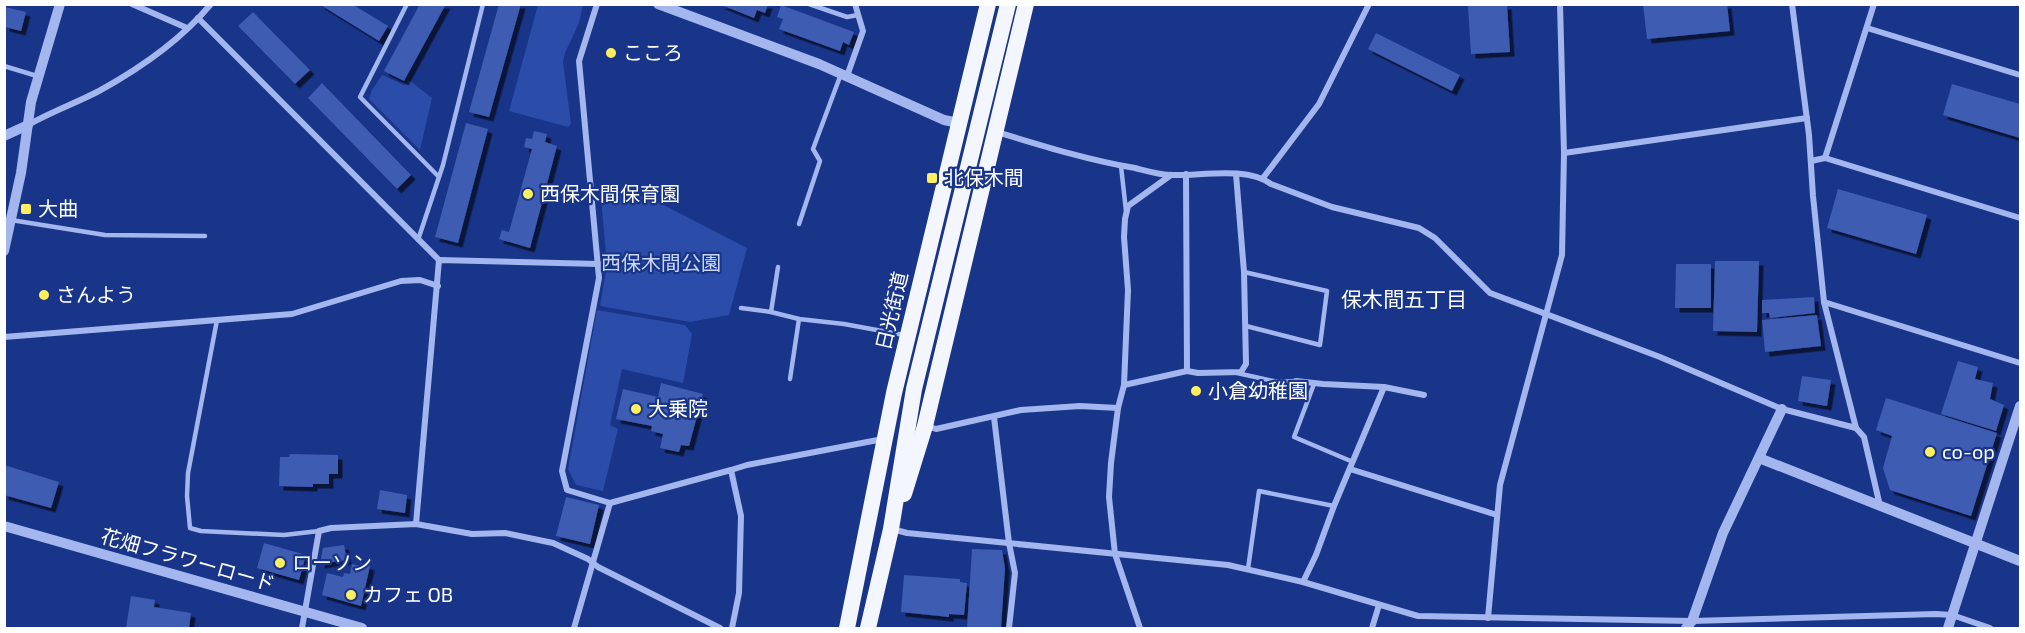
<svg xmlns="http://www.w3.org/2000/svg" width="2025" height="633" viewBox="0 0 2025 633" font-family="'Exo 2','Noto Sans JP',sans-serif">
	<defs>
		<filter id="shadow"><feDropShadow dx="4.5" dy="4.5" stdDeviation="0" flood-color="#0009"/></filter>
	</defs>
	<rect width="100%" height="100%" fill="#19358a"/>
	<!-- green -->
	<g fill="#2c4ca9">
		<path d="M538 5H583L579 23 565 53 563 62 571 124 568 127 509 111Z"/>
		<path d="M382 75 404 85 409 80 432 98 420 150 369 99 372 90Z"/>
		<path d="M622 191 652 199 747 248 729 315 690 322 600 306 607 265 601 198Z"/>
		<path d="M597 310 685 325 692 334 683 383 622 369 610 425 618 429 603 491 576 485 568 469Z"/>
	</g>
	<!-- building -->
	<g fill="#3e5bb2" filter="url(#shadow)">
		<path d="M319 4H352L388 26 379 41Z"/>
		<path d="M420 4H446L404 81 384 71Z"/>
		<path d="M499 4H521L489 117 469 112Z"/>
		<path d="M719 4H768L765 13 757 10 754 18Z"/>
		<path d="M1643 4H1727L1730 31 1647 39Z"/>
		<path d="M781 5 854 32 849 45 843 42 840 51 779 29 783 19 777 17Z"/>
		<path d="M1507 5 1510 52 1471 54 1468 6Z"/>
		<path d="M5 7 26 12 21 31 5 27Z"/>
		<path d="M253 12 310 70 295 84 238 26Z"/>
		<path d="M1376 33 1460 75 1452 91 1368 49Z"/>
		<path d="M322 83 411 175 397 189 308 98Z"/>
		<path d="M1952 84 2020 104V138L1943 115Z"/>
		<path d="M466 123 488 129 458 243 435 237Z"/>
		<path d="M534 131 547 134 545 142 557 146 530 248 499 239 502 230 509 232 532 149 524 147 526 138 532 139Z"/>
		<path d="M1838 189 1927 215 1916 254 1827 228Z"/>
		<path d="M1715 261H1759L1757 332 1713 331Z"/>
		<path d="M1676 264H1711V308H1675Z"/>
		<path d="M1814 297 1815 313 1770 318 1769 313H1762V300Z"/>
		<path d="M1817 315 1821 346 1765 352 1762 320Z"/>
		<path d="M1958 361 1978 367 1975 379 1993 383 1990 399 2004 405 1996 431 1941 414Z"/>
		<path d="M1802 376 1831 380 1827 406 1798 401Z"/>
		<path d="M661 383 703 394 689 446 681 445 679 452 660 448 663 434 651 431 652 426 616 419 623 389 658 397Z"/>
		<path d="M1886 398 1997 433 1971 516 1890 490 1883 468 1892 436 1876 430Z"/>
		<path d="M290 454 338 455V474H329V484H313V487L279 486 280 457H289Z"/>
		<path d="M4 465 59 482 51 508 4 495Z"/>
		<path d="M380 490 407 495 405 513 377 509Z"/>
		<path d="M566 497 599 505 590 544 556 536Z"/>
		<path d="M264 543 306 555 299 580 257 568Z"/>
		<path d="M344 545 347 560 320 564 323 548Z"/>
		<path d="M972 549 1002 550 1005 568 1001 628H967Z"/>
		<path d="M361 563 370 566 361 606 322 595 327 573 343 577 344 573 350 574 352 564 360 566Z"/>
		<path d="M904 575 960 579V582L967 583 964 615 949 614V617L901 612Z"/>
		<path d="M131 596 155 600 154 607 191 613 189 628H126Z"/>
	</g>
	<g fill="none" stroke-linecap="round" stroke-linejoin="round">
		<!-- service -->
		<g stroke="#a3b6ee" stroke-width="4.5">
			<path d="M407 4 360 97 438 176"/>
			<path d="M809 4 847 17 858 15"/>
			<path d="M4 66 37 76"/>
			<path d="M1121 166 1126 211"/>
			<path d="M11 220 105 235 205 236"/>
			<path d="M799 224 820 161 813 149 841 74"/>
			<path d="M418 240 443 165 483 4"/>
			<path d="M1244 272 1327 291 1320 345 1246 326"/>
			<path d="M741 308 771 312 799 319 844 324 904 335"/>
			<path d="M771 312 778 267"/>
			<path d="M217 320 188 473 187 496 190 528 201 531 284 535 319 531"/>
			<path d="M1237 373 1278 382 1296 381"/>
			<path d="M790 379 799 319"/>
			<path d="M1314 384 1294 437 1353 462"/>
			<path d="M1248 569 1259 491 1334 506"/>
		</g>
		<!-- minor -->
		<g stroke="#a3b6ee" stroke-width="6">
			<path d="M132 4 187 28"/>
			<path d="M597 4 579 61 599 278 562 471 567 490 610 503 731 470 741 516 739 593 732 628"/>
			<path d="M1792 4 1809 135 1813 196 1824 302 1856 428 1864 437 1880 506"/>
			<path d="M198 18 439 260"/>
			<path d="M1867 28 2020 75"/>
			<path d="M847 76 863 31 855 4"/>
			<path d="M28 125C51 112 76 103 99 91 139 69 181 40 211 4"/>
			<path d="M997 132C1043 146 1088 160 1135 168 1147 171 1160 175 1172 175 1201 176 1246 166 1271 184L1332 207 1419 228 1435 238 1490 293 1660 357 1782 409 1856 428"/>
			<path d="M1564 153 1807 118"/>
			<path d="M1825 158 1874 4"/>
			<path d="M1811 161 1825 158 2020 218"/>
			<path d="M1263 178 1319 104 1369 4"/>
			<path d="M1824 302 2020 363"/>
			<path d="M4 337 292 314 401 281 420 280 438 286"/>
			<path d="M1187 371 1198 373 1241 372 1246 364 1244 272 1236 174"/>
			<path d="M1296 381 1323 384 1384 387 1424 395"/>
			<path d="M1124 385 1187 371 1186 174"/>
			<path d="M994 417 1009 543 1015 573 1009 628"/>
			<path d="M927 426 936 429 1021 410 1080 406 1118 408"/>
			<path d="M1350 469 1497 515"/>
			<path d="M731 470 747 465 883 439"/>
			<path d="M416 524 439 260 599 264"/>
			<path d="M892 529 907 533 1228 565 1303 582 1418 616 1692 621 1936 614 1952 615 1990 628"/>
			<path d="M1303 582 1316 555 1334 506 1384 387"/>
			<path d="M1488 618 1500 485 1562 255 1564 153 1560 4"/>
			<path d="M302 628 319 531 331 528 416 524 472 534 505 533 553 543 588 559 598 567 720 628"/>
			<path d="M574 628 610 503"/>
			<path d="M1140 628 1115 554 1109 497 1111 463 1118 408 1124 385 1128 290 1124 237 1125 219 1128 206 1171 175"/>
			<path d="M1372 628 1379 605"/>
		</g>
		<!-- tertiary -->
		<g stroke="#a3b6ee" stroke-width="10">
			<path d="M658 4 819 64 944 120 959 123"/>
			<path d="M4 136 28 125"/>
			<path d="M4 251 21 173 31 102 60 4"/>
			<path d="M1759 458 2020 561"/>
			<path d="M4 526 362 628"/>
			<path d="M1686 628 1692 621 1723 533 1782 409"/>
			<path d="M1948 628 2020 406"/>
		</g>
		<!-- trunk -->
		<g stroke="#f4f6ff" stroke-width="16">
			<path d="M904 494 925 426 1026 4"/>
			<path d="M847 628 894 393 988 4"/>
			<path d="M868 628 891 529 914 389 1008 4"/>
		</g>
	</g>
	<!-- markers -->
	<g fill="#ffef5f" stroke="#19358a" stroke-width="2">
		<circle cx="611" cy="53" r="6"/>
		<rect x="926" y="172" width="12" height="12" rx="3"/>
		<circle cx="528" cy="194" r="6"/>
		<rect x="20" y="203" width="12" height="12" rx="3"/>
		<circle cx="44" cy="295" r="6"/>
		<circle cx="1196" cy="391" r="6"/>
		<circle cx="636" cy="409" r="6"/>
		<circle cx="1930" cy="452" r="6"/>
		<circle cx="280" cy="563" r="6"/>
		<circle cx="351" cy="595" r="6"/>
	</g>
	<g text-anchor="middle" stroke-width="4.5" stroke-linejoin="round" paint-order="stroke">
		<!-- poi labels -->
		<g font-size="20" fill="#fff" stroke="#19358a" text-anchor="start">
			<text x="623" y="60">こころ</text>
			<text x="944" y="185">北保木間</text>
			<text x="540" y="201">西保木間保育園</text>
			<text x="38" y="216">大曲</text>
			<text x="56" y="302">さんよう</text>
			<text x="1208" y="398">小倉幼稚園</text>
			<text x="648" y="416">大乗院</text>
			<text x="1942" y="459">co-op</text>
			<text x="292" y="570">ローソン</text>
			<text x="363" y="602">カフェ OB</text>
		</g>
		<!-- park labels -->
		<g font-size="20" fill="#c9d6fa" stroke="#19358a">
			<text x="661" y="270">西保木間公園</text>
		</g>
		<!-- street labels -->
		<g font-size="20" fill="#fff" stroke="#19358a">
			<text transform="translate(892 311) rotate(-77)" y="7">日光街道</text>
			<text transform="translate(188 560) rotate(16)" y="7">花畑フラワーロード</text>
		</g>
		<!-- neighbourhood labels -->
		<g font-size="21" fill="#fff" stroke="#19358a">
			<text x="1404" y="307">保木間五丁目</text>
		</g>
	</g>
	<!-- border -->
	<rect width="2025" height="633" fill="none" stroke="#ffffff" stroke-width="12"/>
</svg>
